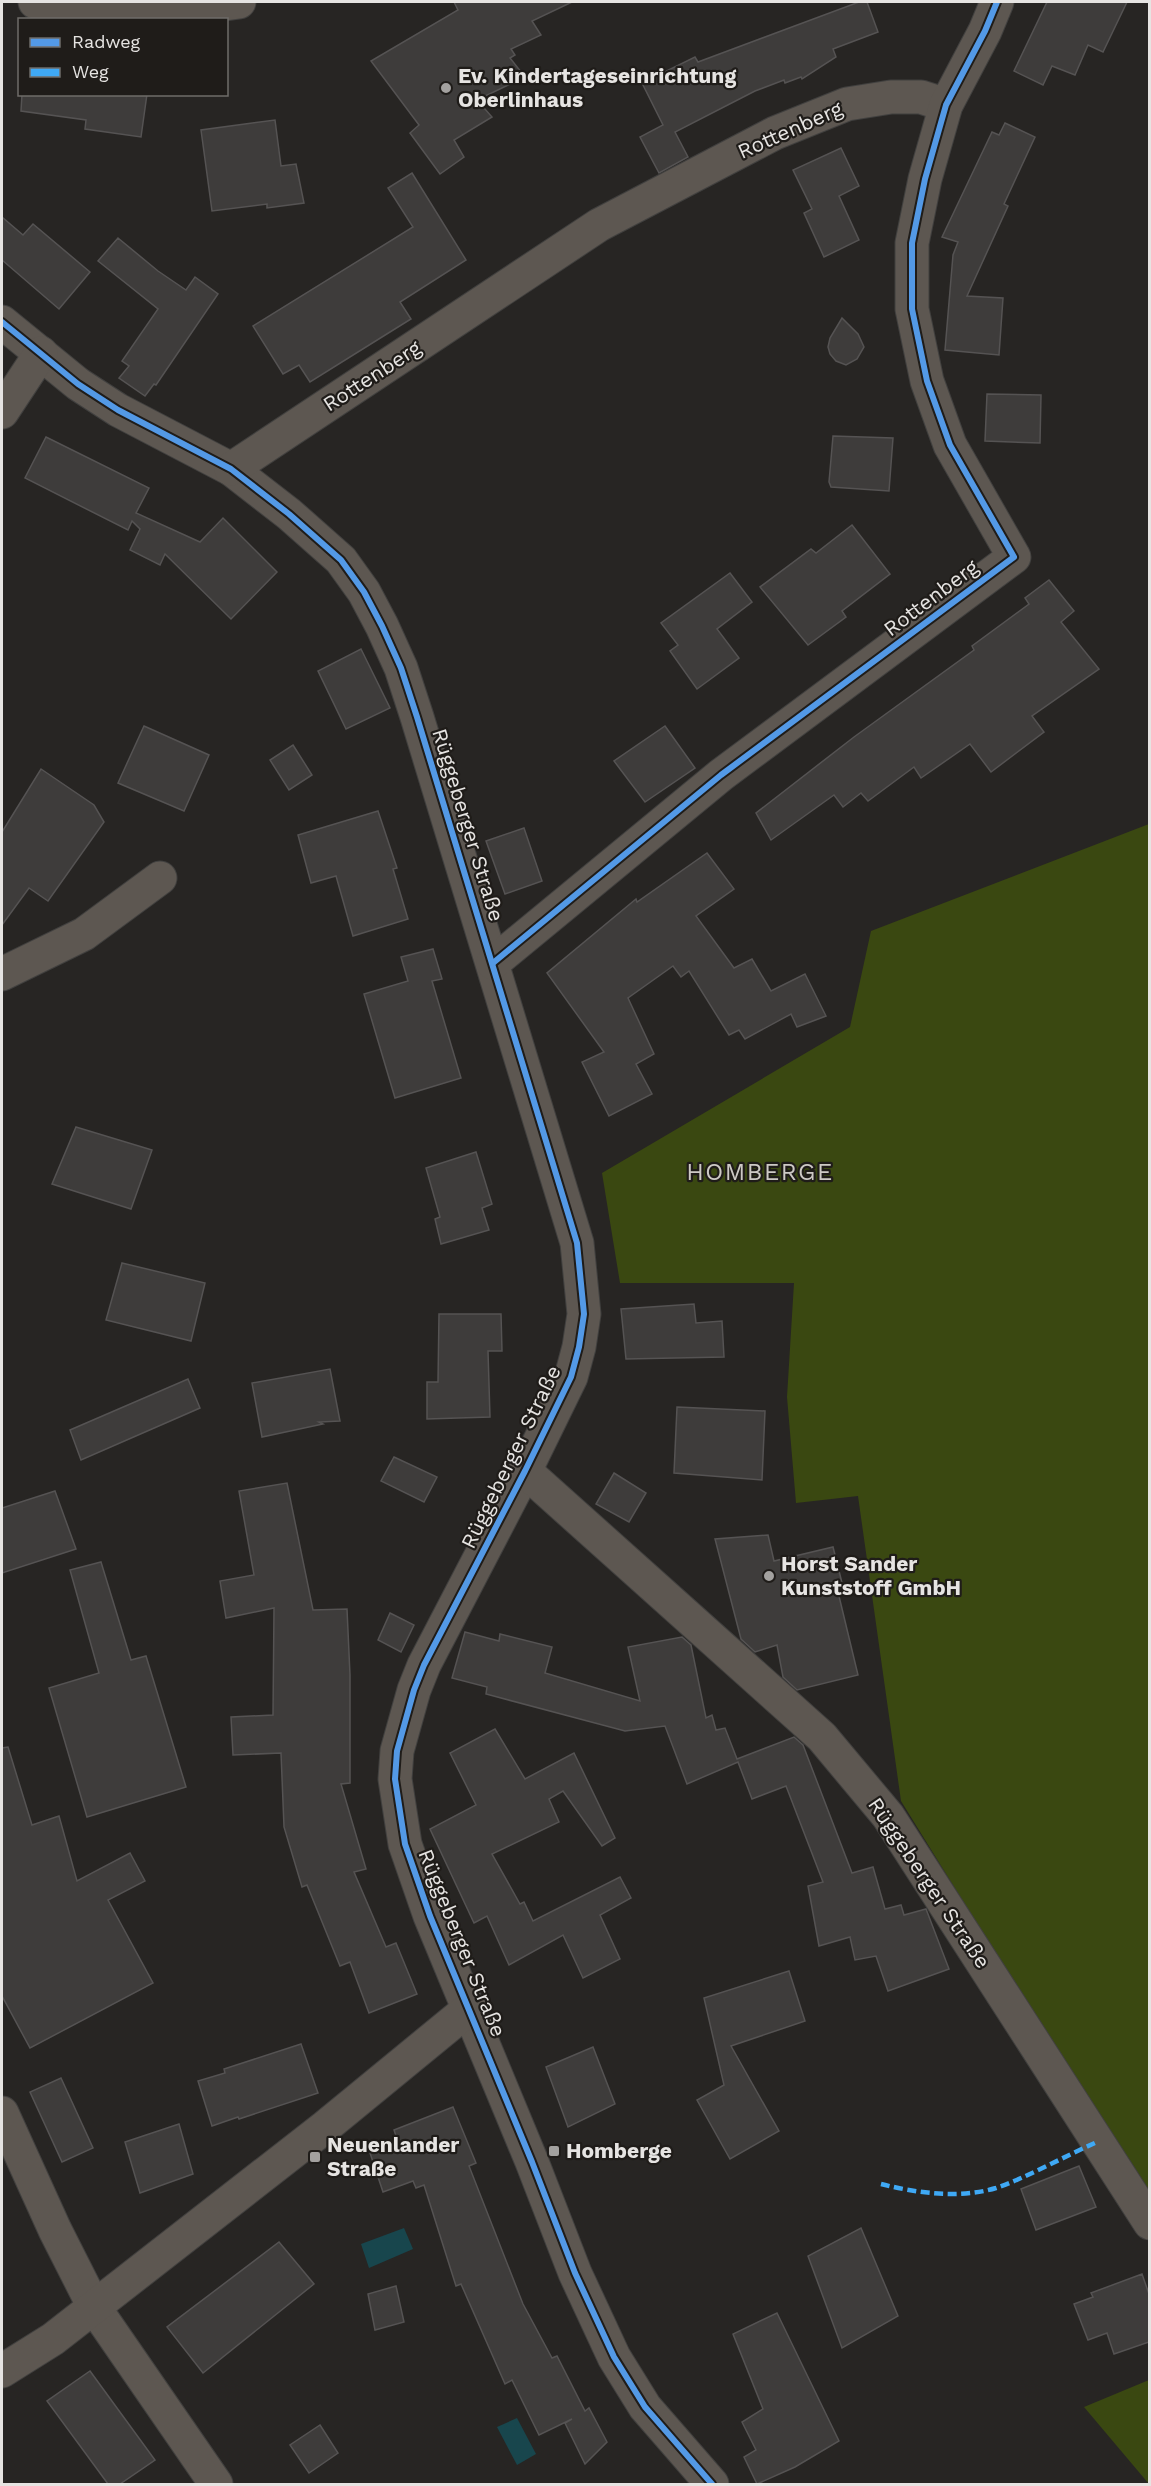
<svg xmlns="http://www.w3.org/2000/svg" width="1151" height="2486" viewBox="0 0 1151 2486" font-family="'Work Sans',sans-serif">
	<rect width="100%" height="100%" fill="#272523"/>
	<!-- green -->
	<g fill="#3a4811">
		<path d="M1149 824V2202L901 1801 858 1496 796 1503 787 1397 794 1283H620L602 1173 850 1027 871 931Z"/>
		<path d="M1149 2380 1150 2484H1149L1084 2407Z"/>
	</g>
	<!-- water -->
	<g fill="#18464d">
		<path d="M404 2228 413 2249 369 2268 361 2244Z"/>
		<path d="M517 2418 536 2454 517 2465 497 2427Z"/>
	</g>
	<!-- building -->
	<g fill="#3e3c3b" stroke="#555353" stroke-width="1.5">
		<path d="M454 2H572L532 21 541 35 511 49 515 55 510 58 525 77 477 100 492 117 454 140 464 157 440 174 410 133 419 125 371 61 458 10Z"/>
		<path d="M859 2H867L878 32 833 49 836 57 802 79 801 77 785 83 784 80 755 91 675 132 688 157 659 173 640 137 663 125 642 83 695 57 698 62Z"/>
		<path d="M1047 2H1127L1103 52 1088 45 1075 75 1052 66 1043 85 1014 71Z"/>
		<path d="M22 94H147L141 137 85 129 86 120 21 111Z"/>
		<path d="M275 120 281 166 296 164 304 203 267 208V204L212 211 201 130Z"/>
		<path d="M1005 123 1035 137 1004 204 1008 206 967 296 1003 298 999 355 945 350 953 255 958 242 942 237 992 132 999 135Z"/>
		<path d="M841 148 859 186 839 196 859 240 824 257 804 213 812 209 793 170Z"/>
		<path d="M412 173 466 260 400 302 411 319 390 332 310 382 299 365 283 374 253 326 413 227 388 188Z"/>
		<path d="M2 217 23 235 33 224 90 272 59 309 2 260Z"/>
		<path d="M118 238 158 271 186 290 195 277 218 294 156 385 154 384 145 396 119 378 129 366 122 361 158 309 98 261Z"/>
		<path d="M842 318 858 334 864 347 857 359 846 365 836 361 830 354 828 347 830 338Z"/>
		<path d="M987 394 1041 395 1040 443 985 441Z"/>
		<path d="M833 436 893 438 889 491 831 487 829 482Z"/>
		<path d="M46 437 149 488 136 513 200 542 223 518 277 572 231 619 165 554 160 565 130 550 140 529 132 521 128 530 25 478Z"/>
		<path d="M852 525 890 574 842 611 846 617 808 645 760 587 811 549 816 553Z"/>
		<path d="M730 573 752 602 717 629 739 658 697 689 670 651 678 645 661 623Z"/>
		<path d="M1049 580 1074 611 1061 622 1099 669 1032 716 1044 732 991 772 970 744 921 778 914 767 868 801 861 793 843 807 834 795 771 840 756 813 854 737 974 650 972 646 1029 604 1025 598Z"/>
		<path d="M361 649 390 708 346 729 318 671Z"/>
		<path d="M144 726 209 755 184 811 118 783Z"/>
		<path d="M665 726 695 768 645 802 614 761Z"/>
		<path d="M293 745 312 775 289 790 270 760Z"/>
		<path d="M41 769 94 805 104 822 48 901 29 888 2 925V832Z"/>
		<path d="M378 811 397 868 393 869 408 919 353 936 336 876 311 883 298 835Z"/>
		<path d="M524 828 542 881 505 894 486 841Z"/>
		<path d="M707 853 734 889 696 916 734 968 752 959 771 991 805 974 826 1016 797 1027 791 1014 745 1039 739 1030 729 1035 689 971 681 977 673 966 628 998 654 1054 636 1064 652 1094 609 1116 582 1062 604 1052 547 973 636 899 637 902Z"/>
		<path d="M433 949 442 979 432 981 461 1078 395 1098 364 994 408 981 401 957Z"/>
		<path d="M76 1127 152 1150 131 1209 52 1184Z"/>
		<path d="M476 1152 492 1204 482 1208 489 1230 441 1244 435 1219 440 1217 426 1168Z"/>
		<path d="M122 1263 205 1283 191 1341 106 1320Z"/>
		<path d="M694 1304 696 1323 722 1321 724 1357 626 1359 621 1309Z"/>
		<path d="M439 1314H501L502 1351H488L490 1417 427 1419V1382H438Z"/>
		<path d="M330 1369 340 1421 319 1422 323 1424 262 1437 252 1383Z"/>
		<path d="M188 1379 200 1408 81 1460 70 1430Z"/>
		<path d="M677 1407 765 1411 762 1480 674 1473Z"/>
		<path d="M394 1457 437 1477 424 1502 381 1481Z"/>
		<path d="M614 1473 646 1493 629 1522 596 1504Z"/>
		<path d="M287 1483 313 1610 347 1609 350 1675V1783L341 1784 366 1869 354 1872 386 1947 396 1943 417 1994 369 2013 350 1962 340 1966 307 1885 302 1887 284 1827 281 1753 233 1755 231 1717 273 1715 274 1608 226 1618 220 1581 254 1575 239 1491Z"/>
		<path d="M55 1491 76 1549 2 1573V1508Z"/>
		<path d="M768 1535 774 1561 833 1547 844 1591 838 1592 858 1675 797 1690 783 1677 777 1645 755 1652 741 1639 715 1539Z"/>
		<path d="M101 1562 131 1660 146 1656 186 1787 87 1817 49 1688 99 1673 70 1570Z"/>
		<path d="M390 1613 414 1625 401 1652 378 1640Z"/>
		<path d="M465 1632 499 1641 500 1634 552 1647 545 1673 640 1701 628 1647 682 1637 691 1645 706 1718 712 1715 716 1730 725 1728 737 1759 794 1737 803 1745 852 1873 873 1867 885 1909 901 1905 904 1915 926 1909 949 1969 888 1991 876 1956 855 1960 850 1937 819 1946 808 1886 823 1882 786 1786 752 1799 738 1762 687 1784 665 1726 625 1731 486 1694 487 1687 452 1678Z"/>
		<path d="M495 1729 525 1779 574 1753 615 1838 602 1846 563 1791 549 1799 559 1822 492 1854 520 1904 524 1902 533 1921 620 1877 631 1898 600 1915 620 1959 583 1978 563 1935 509 1965 487 1916 474 1923 430 1829 476 1805 450 1753Z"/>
		<path d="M8 1747 32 1825 59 1816 77 1881 130 1853 145 1881 108 1900 153 1983 30 2048 2 1996V1748Z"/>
		<path d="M789 1971 805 2021 731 2046 779 2131 730 2159 697 2100 724 2085 704 1998Z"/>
		<path d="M301 2044 318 2093 239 2119 238 2117 212 2126 198 2081 225 2073 224 2069Z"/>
		<path d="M593 2047 615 2104 568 2127 546 2067Z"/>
		<path d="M61 2078 93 2148 62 2162 30 2092Z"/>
		<path d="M453 2107 476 2163 469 2166 523 2304 552 2358 557 2356 585 2411 589 2408 607 2442 585 2464 565 2423 572 2419 539 2435 512 2380 505 2384 461 2284 456 2286 424 2185 416 2188 413 2181 383 2192 370 2153 398 2142 394 2130Z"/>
		<path d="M179 2124 193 2174 140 2193 125 2142Z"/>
		<path d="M1079 2166 1096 2207 1036 2230 1021 2189Z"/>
		<path d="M861 2228 898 2316 842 2348 808 2256Z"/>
		<path d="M279 2242 314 2284 203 2373 167 2327Z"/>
		<path d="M1142 2274 1149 2294V2342L1114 2354 1107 2333 1088 2340 1074 2304 1093 2297 1091 2293Z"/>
		<path d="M396 2286 404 2322 375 2330 368 2294Z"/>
		<path d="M777 2313 839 2441 795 2467 757 2484 744 2457 756 2450 742 2422 763 2409 733 2334Z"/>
		<path d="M90 2371 155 2460 120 2484H108L47 2401Z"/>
		<path d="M320 2425 338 2453 309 2473 290 2445Z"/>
	</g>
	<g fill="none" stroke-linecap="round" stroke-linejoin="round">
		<!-- minor casing -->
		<g stroke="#41403f" stroke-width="35">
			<g id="minor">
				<path d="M35 2C98 14 175 12 239 2"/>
				<path d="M2 322 78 384 118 410 231 469 289 514 341 560 364 592 382 626 401 668 417 717 577 1243 584 1314 579 1347 571 1377 525 1471 424 1665 414 1690 397 1751 395 1779 405 1844 430 1916 532 2162 575 2273 614 2357 645 2407 712 2484"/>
				<path d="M2 412 41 353"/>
				<path d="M231 469 599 225 775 133 847 104 891 97H921L946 105"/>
				<path d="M493 963 721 775 1014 557 950 445 927 381 912 309V243L925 179 946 105 985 31 997 2"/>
				<path d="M2 974 84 934 160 878"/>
				<path d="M525 1471 822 1737 888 1816 1150 2223"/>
				<path d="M2 2113 55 2230 94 2307 216 2484"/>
				<path d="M2 2371 53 2339 325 2127 470 2008"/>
			</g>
		</g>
		<!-- minor -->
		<use href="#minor" stroke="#5d5751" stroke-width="33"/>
		<!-- quiet -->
		<path stroke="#3fa9f5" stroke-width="4.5" stroke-dasharray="9 4.5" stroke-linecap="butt" d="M881 2184C916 2193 960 2199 996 2188 1028 2177 1065 2156 1097 2142"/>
		<!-- cycleway casing -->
		<g stroke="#1f1c19" stroke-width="10">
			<g id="cycleway">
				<path d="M2 322 78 384 118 410 231 469 289 514 341 560 364 592 382 626 401 668 417 717 577 1243 584 1314 579 1347 571 1377 525 1471 424 1665 414 1690 397 1751 395 1779 405 1844 430 1916 532 2162 575 2273 614 2357 645 2407 712 2484"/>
				<path d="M493 963 721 775 1014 557 950 445 927 381 912 309V243L925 179 946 105 985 31 997 2"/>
			</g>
		</g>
		<!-- cycleway -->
		<use href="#cycleway" stroke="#5399e6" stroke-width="6"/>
	</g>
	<!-- markers -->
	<g fill="#a3a19f" stroke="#1f1c19" stroke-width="2">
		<circle cx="446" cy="88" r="6"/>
		<circle cx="769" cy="1576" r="6"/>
		<rect x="548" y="2145" width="12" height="12" rx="3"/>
		<rect x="309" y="2151" width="12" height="12" rx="3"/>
	</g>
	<g text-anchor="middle" stroke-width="4.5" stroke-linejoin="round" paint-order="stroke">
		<!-- poi labels -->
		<g font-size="21" font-weight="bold" fill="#e6e4e2" stroke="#1f1c19" text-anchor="start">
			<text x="458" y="83">Ev. Kindertageseinrichtung<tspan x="458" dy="24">Oberlinhaus</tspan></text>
			<text x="781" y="1571">Horst Sander<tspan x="781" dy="24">Kunststoff GmbH</tspan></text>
			<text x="327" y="2152">Neuenlander<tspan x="327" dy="24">Straße</tspan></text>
			<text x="566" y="2158">Homberge</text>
		</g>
		<!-- street labels -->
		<g font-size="21" fill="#e6e4e2" stroke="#1f1c19">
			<text transform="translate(790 130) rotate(-24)" y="7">Rottenberg</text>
			<text transform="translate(372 376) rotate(-33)" y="7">Rottenberg</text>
			<text transform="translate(931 598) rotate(-37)" y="7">Rottenberg</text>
			<text transform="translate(468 825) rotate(73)" y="7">Rüggeberger Straße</text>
			<text transform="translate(511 1457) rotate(-64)" y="7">Rüggeberger Straße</text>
			<text transform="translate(929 1883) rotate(56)" y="7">Rüggeberger Straße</text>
			<text transform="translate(462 1943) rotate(68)" y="7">Rüggeberger Straße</text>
		</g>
		<!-- quarter labels -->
		<g font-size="24" letter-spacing="1.5" fill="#cdc9c5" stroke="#1f1c19">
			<text x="760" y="1180">HOMBERGE</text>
		</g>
	</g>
	<!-- border -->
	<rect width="1151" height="2486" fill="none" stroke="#e6e4e2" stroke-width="6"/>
	<!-- legend -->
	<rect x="18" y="18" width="210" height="78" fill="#1f1c19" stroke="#6f6c69" stroke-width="1.5"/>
	<rect x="30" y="38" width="30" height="9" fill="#5399e6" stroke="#6f6c69" stroke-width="1.5"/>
	<text x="72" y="48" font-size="18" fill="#e6e4e2">Radweg</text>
	<rect x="30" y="68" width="30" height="9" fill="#3fa9f5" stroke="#6f6c69" stroke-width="1.5"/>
	<text x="72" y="78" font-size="18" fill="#e6e4e2">Weg</text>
</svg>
